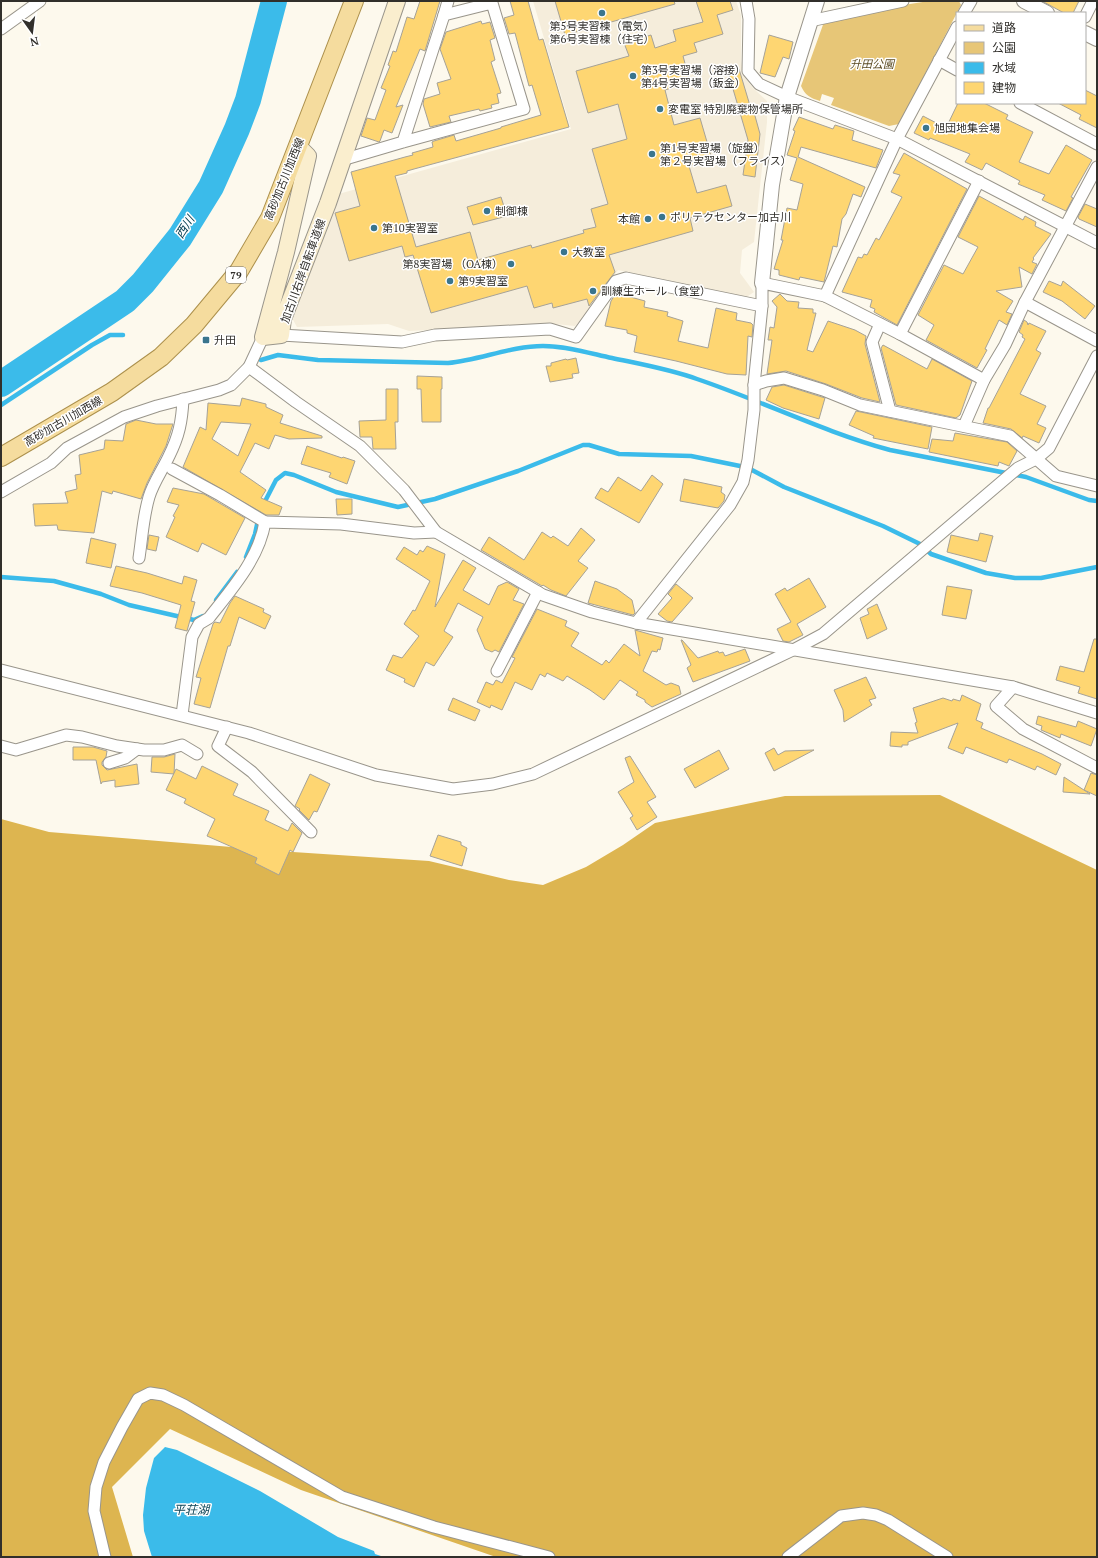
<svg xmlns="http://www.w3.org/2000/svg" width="1098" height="1558" viewBox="0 0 1098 1558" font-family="'PT Serif','Noto Sans JP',serif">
	<rect width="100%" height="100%" fill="#fdf9ed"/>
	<!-- built -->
	<path fill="#f5eddb" d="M533 1H736L741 15V60L743 75 753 88 767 101V122L754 242 742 250 740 273 754 292 745 298 618 270 583 319 575 326 556 324 409 331 388 324 297 327 292 318 335 195 571 129Z"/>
	<!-- green -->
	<path fill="#e7c677" d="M929 1H959L961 5 899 124 889 126 831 105 834 98 822 94 820 101C810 98 805 95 801 86L824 22 891 7Z"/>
	<!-- forest -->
	<path fill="#ddb550" d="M940 795 1097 870V1557H496L301 1490 170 1429 112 1487 133 1557H1V819L49 832 293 852 429 861 509 880 543 885 586 867 623 845 655 823 785 796Z"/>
	<!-- water -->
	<path fill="#3bbbea" d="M165 1447 177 1450 260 1491 338 1537 374 1551 375 1554 384 1557H152L144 1531 143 1515 146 1488 154 1458Z"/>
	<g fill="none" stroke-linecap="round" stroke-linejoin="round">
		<!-- stream -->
		<g stroke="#3bbbea" stroke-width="4.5">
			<path d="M261 360 278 355 318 360 448 363C480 360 511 346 543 346 566 346 589 353 612 358 640 364 669 369 697 379 762 401 824 432 890 450L1026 477 1089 500 1097 501"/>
			<path d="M1 405 92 345 110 335H123"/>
			<path d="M246 557 255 534 260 511 276 480 285 473 294 475 336 492 398 507 435 499 518 471 583 445H589L619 454 691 456 740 466 752 470 784 487 883 526 920 544 931 554 986 573 1015 578H1041L1097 567"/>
			<path d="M1 577 54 581 101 594 129 605 194 620 203 616"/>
			<path d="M216 600 237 572"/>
		</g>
		<!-- river -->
		<path stroke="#3bbbea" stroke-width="26" d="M1 384 125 301 143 283 180 237 211 187 237 129 248 100 274 1"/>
	</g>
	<!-- building -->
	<g fill="#fed672" stroke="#a6a297" fill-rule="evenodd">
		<path d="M420 1H440L425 51 420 49 396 107 403 105 392 133 384 130 380 141 379 142 361 136 367 118 375 120 386 90 381 88 390 66 388 65 393 51 396 52 407 17 414 19Z"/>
		<path d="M510 1H528L539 40 543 39 569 127 414 169 407 171V173L395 176 416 247 470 232 478 260 531 245 532 248 584 233 583 230 596 227 591 209 608 204 592 149 627 139 618 104 588 113 576 71 629 56 624 43 651 35 655 48 676 41 673 30 703 22 696 1H730L733 10 717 15 723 34 694 43 697 52 683 56 690 82 665 90 674 125 700 118 712 159 689 166 697 193 726 185 732 206 690 218 693 231 609 255 615 272 589 306 587 299 553 308 552 303 534 308 527 286 431 313 413 255 405 257 402 246 349 261 335 213 360 206 351 172 405 157 413 155 412 153 433 147 432 142 434 141 454 135 456 141 501 128V127L541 115 532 85 529 86 515 33 509 34 504 18 514 15Z"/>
		<path d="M555 1H674L675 4 565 35Z"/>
		<path d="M1042 1H1079L1073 13H1064Z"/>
		<path d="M481 21 482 24 490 22 495 38 490 40 495 60 491 62 501 93 497 94 499 103 491 105 492 108 480 111 479 109 449 116 451 122 430 127 423 104 424 99 440 94 437 83 451 79 440 49 446 32Z"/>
		<path d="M769 35 793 42 789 59 783 57 775 77 760 73Z"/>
		<path d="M739 69 751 109 752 105 760 134 755 177 743 175 748 140 728 72Z"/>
		<path d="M1085 90 1097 96V128L1079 119 1081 115 1058 103H1085Z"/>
		<path d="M958 103H984L1008 115 1006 119 1033 132 1019 162 1049 174 1066 145 1092 160 1071 197 1073 198 1066 211 1042 200 1045 195 1018 184 1020 181 986 163 982 170 965 162 970 154 930 138 929 140 914 133 923 116 946 128Z"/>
		<path d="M799 117 833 129 835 125 854 131 852 140 883 150 876 168 801 147 798 157 865 187 861 197 853 194 846 214 842 219 837 247 833 246 824 282 800 277 799 280 779 275V270L774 269 783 240H781L787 208 797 210 803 184 790 180 797 158 787 155 795 131 793 130Z"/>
		<path d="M904 153 967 189 897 325 874 312 875 309 870 307 872 300 842 292 858 257 862 258 864 254 867 255 876 238 879 240 902 197 891 192 900 175 893 173Z"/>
		<path d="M979 196 1023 220 1025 216 1036 222 1035 226 1051 234 1033 258 1034 259 1032 262 1037 264 1032 274 1019 267 1022 287 996 291 1013 301 1006 312 1012 314 1007 325 999 320 985 349 987 350 977 368 926 340 934 325 918 315 944 265 963 274 978 247 958 237Z"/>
		<path d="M501 197 507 216 473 225 467 207Z"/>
		<path d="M1085 204 1097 209V227L1079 219 1078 217Z"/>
		<path d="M1049 281 1061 286 1063 281 1095 306 1085 319 1062 301 1043 292Z"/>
		<path d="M616 293 645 301 644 307 668 312 667 316 683 321 678 341 708 348 716 308 737 313 736 320 751 323 753 325 752 337 748 336 746 375 727 374 676 361 634 352 637 336 627 333V330L605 326 611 301Z"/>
		<path d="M780 294 787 301 799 302 798 308 813 309V313H816L807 350 813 352 828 321 855 330 866 336 865 344 880 402 862 398 826 384 786 371 767 374 772 340H768L770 327 774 328 777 307 772 301Z"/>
		<path d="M1024 320 1027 322 1028 325 1029 323 1046 331 1036 350 1041 353 1020 394 1046 406 1037 424 1046 428 1039 443 1023 436 1022 438 1011 429 983 423 988 408H989L1025 339 1022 337 1023 335 1019 332Z"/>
		<path d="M883 345 927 369 932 359 972 381 960 415 956 418 896 405 881 348Z"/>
		<path d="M576 358 579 373 572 374 573 378 550 382 546 366H551V363L566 359 567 360Z"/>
		<path d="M417 376 442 377V389H441V422H422L421 389H417Z"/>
		<path d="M784 385 825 398 819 419 783 408 766 400 772 387Z"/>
		<path d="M386 389H398V422H395L396 449H373L372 437H360L359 421 386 420Z"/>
		<path d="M242 398 266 404V407L283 415 280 423 322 436V438L289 439 275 435 269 449 255 443 240 472 266 490 261 498 282 507 279 515H266L183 467 200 427 206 430 208 403 240 406ZM221 422 251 424 238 456 212 439Z"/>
		<path d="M856 411 932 427 928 449 873 438 874 436 849 425Z"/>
		<path d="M136 420 156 424H173L166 446 147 483 141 499 113 491 112 494 102 491 94 533 58 530 57 525 35 526 33 504 68 503 65 492 77 489 75 475 81 474 79 455 104 449 105 440 123 441 126 424Z"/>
		<path d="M955 433 1007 442 1017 451 1009 466 999 462 998 466 929 452 932 439 953 441Z"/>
		<path d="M307 446 342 458 343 457 355 461 347 484 329 477 331 473 301 464Z"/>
		<path d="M652 475 663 484 639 523 595 498 601 488 608 492 618 477 641 491Z"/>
		<path d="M684 479 722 487 721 492 725 495 724 501 718 508 680 501Z"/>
		<path d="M173 488 204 494 245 518 226 555 202 543 198 552 166 537 175 517 173 516 179 505 167 502Z"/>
		<path d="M336 499H352V514L337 515Z"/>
		<path d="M581 528 595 540 578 561 588 568 566 596 551 590 543 585 542 586 481 550 489 537 524 560 542 532 551 538 553 536 568 546Z"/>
		<path d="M980 533 993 536 986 562 947 552 951 535 978 541Z"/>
		<path d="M149 535 159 537 156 551 147 549Z"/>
		<path d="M91 538 116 544 111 568 86 563Z"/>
		<path d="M427 546 445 554 435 607 463 560 476 568 463 590 489 605 498 586 507 582 519 589 513 600 524 604 499 652 495 650 492 652 485 649 477 630 483 617 458 603 444 631 453 637 434 666 426 662 414 687 404 682 405 679 386 670 393 655 402 658 419 636 404 624 413 610 415 611 430 581 396 559 404 547 417 555 420 550 423 552Z"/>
		<path d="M116 566 147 573 182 584 184 576 197 580 191 601 195 602 187 631 175 628 181 605 142 593 110 586Z"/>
		<path d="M809 578 826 607 797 624 803 635 789 642 783 641 777 629 791 622 775 594 785 588 787 591Z"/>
		<path d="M595 581 617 589 632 600 635 613 633 615 588 603Z"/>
		<path d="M676 584 693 598 672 622 667 621 658 614 672 598 668 594Z"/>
		<path d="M947 586 972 590 966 619 942 615Z"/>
		<path d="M235 596 264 609 263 612 271 616 265 629 239 617 230 646H228L210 708 194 704 201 678 196 677 213 624 215 622 220 623 230 603Z"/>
		<path d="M877 604 887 629 867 639 860 618 869 614 867 609Z"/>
		<path d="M537 609 567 621 565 626 579 633 571 646 602 665 606 660 609 663 624 644 640 656 635 630 663 638 660 650 658 649 657 652 652 651 643 671 666 685 671 683 679 686 681 694 652 707 645 702V700L636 695 638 692 620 680 604 700 590 690 567 676 563 681 547 673 545 677 540 674 532 690 515 682 502 710 491 705 490 708 477 702 486 682 493 685 496 680 502 683 515 658 512 657Z"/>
		<path d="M1094 639H1097V699L1078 693 1080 687 1056 680 1060 666 1084 672Z"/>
		<path d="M681 640H682L698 658 718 651 719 653 723 652 725 656 745 649 750 661 693 682 687 668 691 665Z"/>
		<path d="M866 677 876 698 869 700 872 705 844 722 843 710 834 690Z"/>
		<path d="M962 695 981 704 976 720 983 723 981 728 1042 754 1061 764 1056 775 1037 766 1035 770 1009 759 1007 763 966 747 963 754 948 748 958 723 908 742V745H902V747L890 746 891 732 918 733 915 723 917 722 913 708 943 698 952 701 953 699 960 701Z"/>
		<path d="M453 698 480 710 475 721 448 710Z"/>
		<path d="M1038 716 1076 727 1078 721 1097 729 1091 746 1061 734 1060 738 1041 730 1042 726 1036 724Z"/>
		<path d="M73 747H93L107 751 106 757 102 762V765L107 770 137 764 139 784 115 787V780L102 782 101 784 96 760H73Z"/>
		<path d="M774 748 778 755 785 751 814 750 774 771 765 753Z"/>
		<path d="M719 750 729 769 695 788 684 769Z"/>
		<path d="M175 754 174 774 151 772 152 757H164Z"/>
		<path d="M630 756 656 797 647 802 657 817 637 830 630 818 633 816 618 792 634 782 625 758Z"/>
		<path d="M202 766 238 784 233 795 269 811 265 820 288 831 292 823 302 833 293 852 290 850 279 875 255 863 257 858 207 836 215 819 184 803 186 799 166 790 176 769 196 779Z"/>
		<path d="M1091 773 1097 775V796L1084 790Z"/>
		<path d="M310 774 330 784 317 812 314 811 309 820 299 810 300 809 295 806Z"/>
		<path d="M1064 777 1090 794 1063 792Z"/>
		<path d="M438 835 461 842V845L467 848 462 866 430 856Z"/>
	</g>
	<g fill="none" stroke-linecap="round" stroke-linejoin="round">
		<!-- minor casing -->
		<g stroke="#99958b" stroke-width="13">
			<g id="minor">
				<path d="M746 1 749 19 748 71 759 84 787 97 897 139 1097 243"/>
				<path d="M964 13 971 1"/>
				<path d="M444 15 448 1"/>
				<path d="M1085 17 1093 1"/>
				<path d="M810 21 903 1"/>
				<path d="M1 29 40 1"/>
				<path d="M939 60 957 70"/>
				<path d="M1020 103 1097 144"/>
				<path d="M342 160 403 142 524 109 492 3 444 15 403 142"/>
				<path d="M825 296 897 139 957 27"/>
				<path d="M1025 302 1097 341"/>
				<path d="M880 324 872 342 890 411"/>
				<path d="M900 334 979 181"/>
				<path d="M281 335 402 342 435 335 550 329 576 337 616 281 626 278 762 306"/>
				<path d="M249 367 296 402 360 446 404 490 436 532 543 595 592 612 636 623 1013 687 1097 713"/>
				<path d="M754 385 766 381 784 378 823 390 860 405 1010 436 1056 476 1097 486"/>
				<path d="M964 426 984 380 1005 345 1025 302 1097 167"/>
				<path d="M172 469 220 495 265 522"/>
				<path d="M1 492 51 463 67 448 124 417 157 406 219 390 231 385 249 367 263 337"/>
				<path d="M139 558C142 538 143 517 149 497 153 483 163 469 169 456 179 436 182 421 183 399"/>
				<path d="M636 623 730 505 743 482 748 460 754 410V385L762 306V283L825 296 900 334 984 380"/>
				<path d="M1 670 249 733 376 775 453 789 493 784 533 774 795 649 823 634 1018 468 1036 459 1049 448 1097 356"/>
				<path d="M497 671 538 592"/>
				<path d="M1013 687 996 706 1023 729 1097 768"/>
				<path d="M182 715 192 637 199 624 209 618C231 590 259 559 265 522L341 524 414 533 436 532"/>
				<path d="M227 727 218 746 252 772 311 832"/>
				<path d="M1 746 16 750 66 735 82 737 117 746 144 750H164L182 745 197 754"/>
				<path d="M109 763 125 758 137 749"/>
				<path d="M105 1557 94 1511 96 1487 104 1462 122 1427 138 1399 150 1393 163 1395 184 1405 342 1497 434 1527 549 1557"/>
				<path d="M788 1557 841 1516 863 1513 876 1515 888 1520 947 1557"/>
			</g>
		</g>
		<!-- tertiary casing -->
		<g stroke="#99958b" stroke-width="16">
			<g id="tertiary">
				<path d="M1024 1 1047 13"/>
				<path d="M1085 33 1097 39"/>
				<path d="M762 283 772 185 787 97 817 1"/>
			</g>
		</g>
		<!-- secondary casing -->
		<g stroke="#99958b" stroke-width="18">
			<path id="secondary" d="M298 146 308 156 286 252 263 337 281 335 283 319 328 203 397 1"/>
		</g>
		<!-- primary casing -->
		<g stroke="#ac904c" stroke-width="20">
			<path id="primary" d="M1 457 112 392 161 357 194 325 239 271 270 218 354 1"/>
		</g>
		<!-- minor -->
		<use href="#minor" stroke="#fff" stroke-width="11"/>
		<!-- tertiary -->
		<use href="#tertiary" stroke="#fff" stroke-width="14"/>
		<!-- secondary -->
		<use href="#secondary" stroke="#faeece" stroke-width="16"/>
		<!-- primary -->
		<use href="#primary" stroke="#f5dc9e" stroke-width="18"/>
	</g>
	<!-- markers -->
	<g fill="#3a758d" stroke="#fff" stroke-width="1.5">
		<circle cx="602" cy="13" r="4"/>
		<circle cx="633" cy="76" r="4"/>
		<circle cx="660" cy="109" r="4"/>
		<circle cx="926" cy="128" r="4"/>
		<circle cx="652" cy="154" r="4"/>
		<circle cx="487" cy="211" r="4"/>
		<circle cx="662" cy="217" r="4"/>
		<circle cx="648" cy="219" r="4"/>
		<circle cx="374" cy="228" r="4"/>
		<circle cx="564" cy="252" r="4"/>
		<circle cx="511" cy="264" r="4"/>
		<circle cx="450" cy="281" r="4"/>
		<circle cx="593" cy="291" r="4"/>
		<rect x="202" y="336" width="8" height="8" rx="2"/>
	</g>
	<g text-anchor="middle" stroke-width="3" stroke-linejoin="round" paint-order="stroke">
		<!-- shield labels -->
		<rect fill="#fff" stroke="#6f6d6b" stroke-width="1" x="226" y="267" width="20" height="16" rx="3"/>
		<g font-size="10" font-weight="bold" fill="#312f2b">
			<text x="236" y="279">79</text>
		</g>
		<!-- poi labels -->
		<g font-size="11" fill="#312f2b" stroke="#fff" text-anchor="start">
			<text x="602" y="30" text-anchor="middle">第5号実習棟（電気）<tspan x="602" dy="13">第6号実習棟（住宅）</tspan></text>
			<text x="641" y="74">第3号実習場（溶接）<tspan x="641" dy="13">第4号実習場（鈑金）</tspan></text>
			<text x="668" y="113">変電室 特別廃棄物保管場所</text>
			<text x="934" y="132">旭団地集会場</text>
			<text x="660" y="152">第1号実習場（旋盤）<tspan x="660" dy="13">第２号実習場（フライス）</tspan></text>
			<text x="495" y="215">制御棟</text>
			<text x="670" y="221">ポリテクセンター加古川</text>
			<text x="640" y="223" text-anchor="end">本館</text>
			<text x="382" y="232">第10実習室</text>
			<text x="572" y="256">大教室</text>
			<text x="503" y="268" text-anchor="end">第8実習場 （OA棟）</text>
			<text x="458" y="285">第9実習室</text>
			<text x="601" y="295">訓練生ホール（食堂）</text>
			<text x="214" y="344">升田</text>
		</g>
		<!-- park labels -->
		<g font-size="11" font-style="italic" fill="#5b4a21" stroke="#fff">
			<text x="872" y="68">升田公園</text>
		</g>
		<!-- street labels -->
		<g font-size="11" fill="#312f2b" stroke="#fff">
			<text transform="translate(284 179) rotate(-68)" y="4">高砂加古川加西線</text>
			<text transform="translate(303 271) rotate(-70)" y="4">加古川右岸自転車道線</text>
			<text transform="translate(63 421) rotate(-30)" y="4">高砂加古川加西線</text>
		</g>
		<!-- water labels -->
		<g font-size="12" font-style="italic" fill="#094154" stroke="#fff">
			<text transform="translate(185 227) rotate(-57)" y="4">西川</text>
			<text x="191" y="1514">平荘湖</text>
		</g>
	</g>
	<!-- border -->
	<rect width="1098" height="1558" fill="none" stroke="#312f2b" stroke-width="4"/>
	<!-- legend -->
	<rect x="956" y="12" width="130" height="92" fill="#ffffff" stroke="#adacaa"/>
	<rect x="964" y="25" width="20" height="6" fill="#f5dc9e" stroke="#adacaa"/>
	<text x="992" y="32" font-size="12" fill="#312f2b">道路</text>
	<rect x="964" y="42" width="20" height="12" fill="#e7c677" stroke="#adacaa"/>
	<text x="992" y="52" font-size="12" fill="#312f2b">公園</text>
	<rect x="964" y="62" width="20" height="12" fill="#3bbbea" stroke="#adacaa"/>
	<text x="992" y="72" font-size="12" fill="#312f2b">水域</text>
	<rect x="964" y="82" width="20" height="12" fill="#fed672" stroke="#adacaa"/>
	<text x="992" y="92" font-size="12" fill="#312f2b">建物</text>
	<!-- north arrow -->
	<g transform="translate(32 32) rotate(166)" stroke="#ffffff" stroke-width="3" paint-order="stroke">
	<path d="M0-3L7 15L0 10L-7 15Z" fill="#312f2b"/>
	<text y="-6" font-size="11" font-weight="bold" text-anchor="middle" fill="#312f2b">N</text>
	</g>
</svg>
